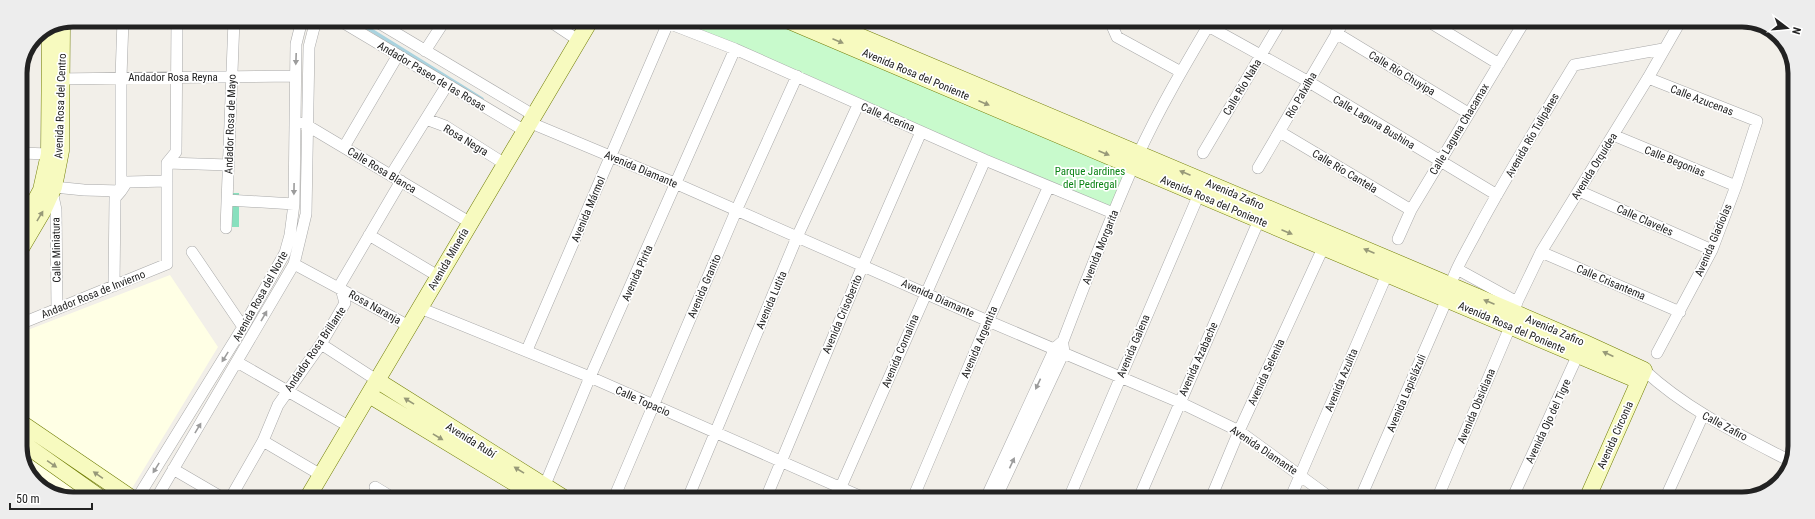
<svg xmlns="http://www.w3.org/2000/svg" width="1815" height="519" font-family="'Roboto Condensed',sans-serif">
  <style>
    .education { fill: #ffffe5 }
    .park { fill: #c8facc }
    .pitch { fill: #88e0be }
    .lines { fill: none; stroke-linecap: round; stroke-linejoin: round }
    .stream { stroke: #aad3df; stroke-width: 3.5 }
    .street-casing { stroke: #a9a9a9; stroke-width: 12 }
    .secondary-casing { stroke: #707d05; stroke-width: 17 }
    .street { stroke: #fff; stroke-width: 11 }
    .secondary { stroke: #f7fabf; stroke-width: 16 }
    .oneway { fill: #979978 }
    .oneway2 { fill: #9c9c9c }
    .labels { text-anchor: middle; stroke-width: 3.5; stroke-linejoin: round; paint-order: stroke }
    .street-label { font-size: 11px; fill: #222; stroke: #fff }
    .park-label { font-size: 11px; fill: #0c8416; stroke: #fff }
    .rim { fill: none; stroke: #222; stroke-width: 5 }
  </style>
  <rect width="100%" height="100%" fill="#f2efe9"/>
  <path class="education" d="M170,275L218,347L131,490L20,415V333Z
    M20,449L82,491L77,497H60L33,481Z"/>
  <path class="park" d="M681,21H788L1128,170L1110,209Z"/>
  <path class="pitch" d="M223,193H239V227H223Z"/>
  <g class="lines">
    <path class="stream" d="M355,20L482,99"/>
    <defs>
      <path id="street" d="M339,20L525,131
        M374,20L535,116
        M548,20L578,40
        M663,21L735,49L985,160L1113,213
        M1110,21L1117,37L1181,72
        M1199,21L1309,82L1497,195
        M1428,21L1499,64
        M1336,33L1468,113
        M425,51L445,20
        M1648,78L1757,121L1736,186L1712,250L1657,353
        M55,79L295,76
        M426,119L445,126L505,164
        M303,123L469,222
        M531,123L677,184L988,321L1179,402L1239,431L1332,499
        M1280,132L1411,210
        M1613,135L1736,186
        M344,147L398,55
        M20,153L49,154
        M1203,153L1281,21
        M167,163L229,165
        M1258,168L1344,21
        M391,175L447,85
        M54,187L84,190L121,191L127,182L167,181
        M52,191L56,210L57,309
        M1579,191L1712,250
        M227,200L294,204
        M226,228L234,20
        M369,235L438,276
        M1398,239L1411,210L1524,22
        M192,252L243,327
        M1541,252L1680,312
        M294,264L409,326
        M1457,269L1517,302
        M114,286L115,198L121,191V77L123,20
        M420,308L590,377L864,498
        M20,324L167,264V163L176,152L177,20
        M321,344L378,381
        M527,350L668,23
        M237,362L350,427
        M1644,370C1687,410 1740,435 1792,462
        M263,441L321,475
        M173,469L221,497
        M375,487L393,498
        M542,492L590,377L735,49
        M138,497L243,327L285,253L290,235L294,204L296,44L302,20
        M157,497L294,264L306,214L309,47L316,20
        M231,497L263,441L278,405L321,344L345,303L340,285L401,181
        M614,498L736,211L797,76
        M688,498L797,237L858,105
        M766,498L863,265L921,132
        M836,498L985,160
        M913,498L988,321L1048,188
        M986,498L1055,348L1063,341C1087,278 1111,216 1138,155C1159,109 1185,65 1211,21
        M996,498L1064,352L1063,345
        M1069,498L1199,194
        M1139,498L1259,220
        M1211,498L1239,431L1323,248
        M1290,499L1390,267
        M1360,499L1447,299C1452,272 1468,249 1480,225C1510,170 1542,118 1574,65L1663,49
        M1437,499L1510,327L1517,302L1541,252L1648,78L1680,22
        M1512,499L1580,350
        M1665,499L1703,415"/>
      <path id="secondary" d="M789,21L1639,381
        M824,21L1443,282L1583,342L1644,370L1587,499
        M20,229L41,190L49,154L50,30
        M20,250L43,211L54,187L61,151L62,25
        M378,381L564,498
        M369,395L539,498
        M20,422L130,497
        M20,441L99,497
        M308,497L590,21"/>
    </defs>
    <use href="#street" class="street-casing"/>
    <use href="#secondary" class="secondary-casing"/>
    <use href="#street" class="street"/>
    <use href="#secondary" class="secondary"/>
  </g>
  <defs><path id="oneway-solid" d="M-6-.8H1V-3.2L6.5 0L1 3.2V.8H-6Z"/></defs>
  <g class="oneway">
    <use href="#oneway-solid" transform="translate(838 41) rotate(23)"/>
    <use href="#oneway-solid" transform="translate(984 103) rotate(23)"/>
    <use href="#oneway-solid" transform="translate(1104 153) rotate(23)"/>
    <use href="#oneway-solid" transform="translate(1185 173) rotate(-157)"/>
    <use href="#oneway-solid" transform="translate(40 216) rotate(-59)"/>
    <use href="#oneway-solid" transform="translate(1287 232) rotate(23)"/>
    <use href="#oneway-solid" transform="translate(1369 251) rotate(-157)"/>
    <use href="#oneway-solid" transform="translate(1489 302) rotate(-157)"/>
    <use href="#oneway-solid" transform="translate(1608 354) rotate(-155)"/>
    <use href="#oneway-solid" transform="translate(409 401) rotate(-148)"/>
    <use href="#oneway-solid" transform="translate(438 437) rotate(31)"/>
    <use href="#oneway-solid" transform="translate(52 464) rotate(35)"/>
    <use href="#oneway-solid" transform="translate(519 470) rotate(-148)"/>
    <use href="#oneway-solid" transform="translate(98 475) rotate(-145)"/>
  </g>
  <g class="oneway2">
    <use href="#oneway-solid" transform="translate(296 59) rotate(92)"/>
    <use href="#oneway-solid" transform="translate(294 189) rotate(91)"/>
    <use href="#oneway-solid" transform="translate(264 316) rotate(-60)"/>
    <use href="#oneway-solid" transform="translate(225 357) rotate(122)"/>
    <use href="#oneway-solid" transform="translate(1038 384) rotate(115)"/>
    <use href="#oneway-solid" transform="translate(198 428) rotate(-59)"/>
    <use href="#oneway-solid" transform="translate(1012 463) rotate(-65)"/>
    <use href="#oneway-solid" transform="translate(156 468) rotate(122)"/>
  </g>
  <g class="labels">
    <g class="street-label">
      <text transform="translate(1402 73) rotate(31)" y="4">Calle Río Chuyipa</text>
      <text transform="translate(916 74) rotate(23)" y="4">Avenida Rosa del Poniente</text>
      <text transform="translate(432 76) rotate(31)" y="4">Andador Paseo de las Rosas</text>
      <text x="173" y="81">Andador Rosa Reyna</text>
      <text transform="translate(1242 87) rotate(-59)" y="4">Calle Río Naha</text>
      <text transform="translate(1301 95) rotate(-60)" y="4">Río Palxilha</text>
      <text transform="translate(1702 100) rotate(21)" y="4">Calle Azucenas</text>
      <text transform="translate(60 106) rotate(-88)" y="4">Avenida Rosa del Centro</text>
      <text transform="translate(888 117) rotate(23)" y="4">Calle Acerina</text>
      <text transform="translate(1374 122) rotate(31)" y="4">Calle Laguna Bushina</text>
      <text transform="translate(230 124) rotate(-88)" y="4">Andador Rosa de Mayo</text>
      <text transform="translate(1459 129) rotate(-59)" y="4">Calle Laguna Chacamax</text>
      <text transform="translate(1532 135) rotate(-60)" y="4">Avenida Río Tulipánes</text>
      <text transform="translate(466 140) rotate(31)" y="4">Rosa Negra</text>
      <text transform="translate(1675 161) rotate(22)" y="4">Calle Begonias</text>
      <text transform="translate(1594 166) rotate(-58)" y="4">Avenida Orquídea</text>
      <text transform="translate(641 169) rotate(23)" y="4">Avenida Diamante</text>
      <text transform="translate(382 170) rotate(31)" y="4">Calle Rosa Blanca</text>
      <text transform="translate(1345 171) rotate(31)" y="4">Calle Río Cantela</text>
      <text transform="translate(1235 194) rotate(23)" y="4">Avenida Zafiro</text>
      <text transform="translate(1214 201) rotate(23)" y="4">Avenida Rosa del Poniente</text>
      <text transform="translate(588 209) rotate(-67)" y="4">Avenida Mármol</text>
      <text transform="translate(1645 220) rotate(24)" y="4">Calle Claveles</text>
      <text transform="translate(1713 240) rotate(-67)" y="4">Avenida Gladiolas</text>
      <text transform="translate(1100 247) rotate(-68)" y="4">Avenida Morgarita</text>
      <text transform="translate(56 250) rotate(-91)" y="4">Calle Miniatura</text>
      <text transform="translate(448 259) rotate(-60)" y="4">Avenida Minería</text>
      <text transform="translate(637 273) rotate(-66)" y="4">Avenida Pirita</text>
      <text transform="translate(1611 282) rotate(23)" y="4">Calle Crisantema</text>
      <text transform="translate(704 286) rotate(-67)" y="4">Avenida Granito</text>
      <text transform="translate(93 294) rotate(-22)" y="4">Andador Rosa de Invierno</text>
      <text transform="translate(260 296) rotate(-61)" y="4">Avenida Rosa del Norte</text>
      <text transform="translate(938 298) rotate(24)" y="4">Avenida Diamante</text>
      <text transform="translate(771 300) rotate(-67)" y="4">Avenida Lutita</text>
      <text transform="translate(375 307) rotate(29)" y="4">Rosa Naranja</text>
      <text transform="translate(842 314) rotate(-67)" y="4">Avenida Crisoberito</text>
      <text transform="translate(1512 327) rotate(23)" y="4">Avenida Rosa del Poniente</text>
      <text transform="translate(1555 330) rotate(23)" y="4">Avenida Zafiro</text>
      <text transform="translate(979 342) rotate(-67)" y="4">Avenida Argentita</text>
      <text transform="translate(1133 346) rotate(-67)" y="4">Avenida Galena</text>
      <text transform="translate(315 349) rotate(-56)" y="4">Andador Rosa Brillante</text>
      <text transform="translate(900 351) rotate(-67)" y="4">Avenida Cornalina</text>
      <text transform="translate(1198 359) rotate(-66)" y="4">Avenida Azabache</text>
      <text transform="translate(1266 372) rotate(-65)" y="4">Avenida Selenita</text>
      <text transform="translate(1341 380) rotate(-67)" y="4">Avenida Azulita</text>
      <text transform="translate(1406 393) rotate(-67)" y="4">Avenida Lapislázuli</text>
      <text transform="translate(643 401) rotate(24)" y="4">Calle Topacio</text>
      <text transform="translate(1476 406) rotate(-67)" y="4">Avenida Obsidiana</text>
      <text transform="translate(1548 421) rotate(-65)" y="4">Avenida Ojo del Tigre</text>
      <text transform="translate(1725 426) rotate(28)" y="4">Calle Zafiro</text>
      <text transform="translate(1615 435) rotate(-66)" y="4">Avenida Circonia</text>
      <text transform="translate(471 440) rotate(32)" y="4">Avenida Rubí</text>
      <text transform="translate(1264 450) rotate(34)" y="4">Avenida Diamante</text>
    </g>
    <g class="park-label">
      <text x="1090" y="175">Parque Jardines<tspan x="1090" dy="13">del Pedregal</tspan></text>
    </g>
  </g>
  <path d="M0 0H1815V519H0ZM73 27H1742A46 46 0 0 1 1788 73V446A46 46 0 0 1 1742 492H73A46 46 0 0 1 27 446V73A46 46 0 0 1 73 27Z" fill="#ededed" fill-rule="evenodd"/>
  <path class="rim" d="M73 27H1742A46 46 0 0 1 1788 73V446A46 46 0 0 1 1742 492H73A46 46 0 0 1 27 446V73A46 46 0 0 1 73 27Z"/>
  <g transform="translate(1787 28) rotate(106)" stroke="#ffffff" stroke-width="3" paint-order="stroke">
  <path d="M0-3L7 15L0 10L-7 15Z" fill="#222222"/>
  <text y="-6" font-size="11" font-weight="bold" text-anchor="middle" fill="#222222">N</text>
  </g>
  <path d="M10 503v6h82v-6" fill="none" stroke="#222222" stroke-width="2"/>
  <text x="16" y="503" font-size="12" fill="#222222" stroke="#ffffff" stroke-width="3" paint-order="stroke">50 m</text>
</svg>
